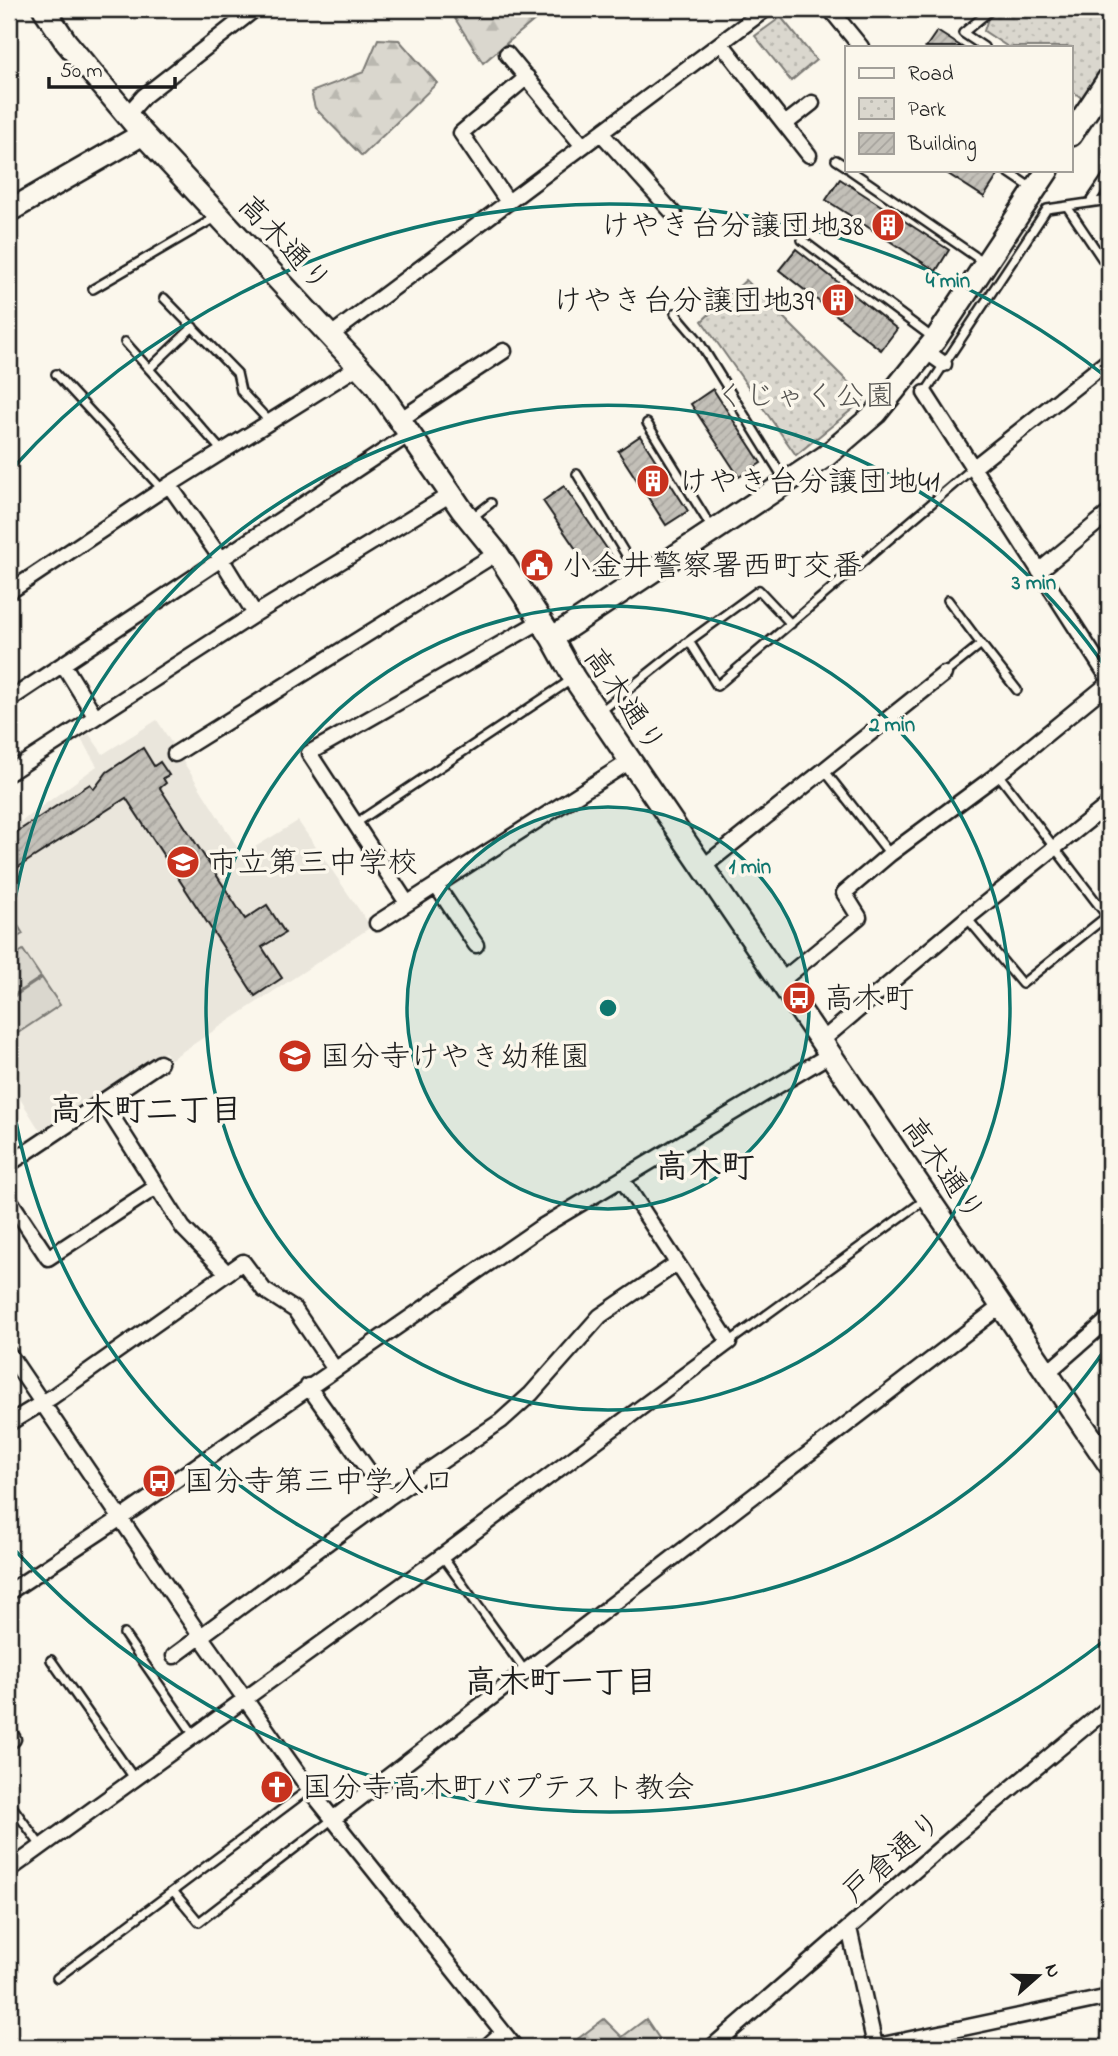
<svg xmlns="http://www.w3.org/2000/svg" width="1118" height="2056" font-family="'Indie Flower','Klee One',sans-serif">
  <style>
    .built { fill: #eae6dc }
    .forest { fill: url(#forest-firs); stroke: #7b7a75; stroke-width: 2 }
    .park { fill: url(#park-dots); stroke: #7b7a75; stroke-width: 2 }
    .pitch { fill: #dad7ce; stroke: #7b7a75; stroke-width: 2 }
    .building { fill: url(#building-hatch); stroke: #1c1c1c; stroke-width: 2 }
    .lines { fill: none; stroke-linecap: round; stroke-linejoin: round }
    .lane-casing { stroke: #1c1c1c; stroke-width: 12 }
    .street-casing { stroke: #1c1c1c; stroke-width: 19 }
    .secondary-casing { stroke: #1c1c1c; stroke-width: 26 }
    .lane { stroke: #fbf7ec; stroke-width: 7 }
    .street { stroke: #fbf7ec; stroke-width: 14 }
    .secondary { stroke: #fbf7ec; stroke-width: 21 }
    .ring { fill: none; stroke: #0f766e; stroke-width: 3.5 }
    .labels { text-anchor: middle; stroke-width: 7; stroke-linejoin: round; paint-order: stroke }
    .poi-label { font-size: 30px; fill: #1c1c1c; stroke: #fbf7ec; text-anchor: start }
    .street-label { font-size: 30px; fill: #1c1c1c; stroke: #fbf7ec }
    .park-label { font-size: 30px; fill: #555451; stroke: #fbf7ec }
    .neighbourhood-label { font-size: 32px; font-weight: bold; fill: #1c1c1c; stroke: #fbf7ec }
    .quarter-label { font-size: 33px; font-weight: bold; fill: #1c1c1c; stroke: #fbf7ec }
    .centre { fill: #0f766e; stroke: #fbf7ec; stroke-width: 3.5 }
    .ring-label { font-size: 21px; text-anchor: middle; font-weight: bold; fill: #0f766e; stroke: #fbf7ec; stroke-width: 7; stroke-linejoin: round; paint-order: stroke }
  </style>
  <defs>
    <pattern id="forest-firs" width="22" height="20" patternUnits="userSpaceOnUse" patternTransform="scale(1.75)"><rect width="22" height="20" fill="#dad7ce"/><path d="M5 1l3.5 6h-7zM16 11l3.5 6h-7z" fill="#bab8b0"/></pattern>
    <pattern id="park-dots" width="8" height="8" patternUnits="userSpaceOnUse" patternTransform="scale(1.75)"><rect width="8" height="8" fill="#dad7ce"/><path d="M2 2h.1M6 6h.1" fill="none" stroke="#bab8b0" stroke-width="1.8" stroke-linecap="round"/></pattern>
    <pattern id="building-hatch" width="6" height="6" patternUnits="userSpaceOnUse" patternTransform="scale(1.75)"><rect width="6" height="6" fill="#c3c0b8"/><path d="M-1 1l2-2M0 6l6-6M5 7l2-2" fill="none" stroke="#a7a49e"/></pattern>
  </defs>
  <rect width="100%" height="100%" fill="#fbf7ec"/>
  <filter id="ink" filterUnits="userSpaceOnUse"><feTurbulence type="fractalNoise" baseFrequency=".0143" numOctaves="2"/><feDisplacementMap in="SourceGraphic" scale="14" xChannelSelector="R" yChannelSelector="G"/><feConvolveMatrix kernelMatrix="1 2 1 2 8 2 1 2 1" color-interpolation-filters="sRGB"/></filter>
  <g filter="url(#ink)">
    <path class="built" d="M157,720L242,855L298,821L371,927L171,1059L165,1052L42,1134L9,1081V820L15,826L97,766L81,739L89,734L103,754Z"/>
    <path class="forest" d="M449,9H548L483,63Z
      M378,39L399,40L437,83L362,156L315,108L311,92L364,72Z
      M604,2019L622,2037L646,2019L665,2047H567Z"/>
    <path class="park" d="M997,9H1109V61L1083,99L1071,90V47H1008L984,31L989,15Z
      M781,17L816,60L791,81L755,36Z
      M746,280L865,399L796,455L702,321Z"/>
    <path class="pitch" d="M9,911L23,934L14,939L9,949Z
      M23,950L41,977L9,998V959Z
      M42,978L60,1005L9,1039V1000Z"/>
    <path class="building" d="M937,31L962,47H926Z
      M942,170H990L998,175L984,197Z
      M840,179L949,250L936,271L826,200Z
      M796,249L897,329L881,350L779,270Z
      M713,389L761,463L739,477L691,404Z
      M640,436L688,511L666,525L618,451Z
      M564,486L614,559L593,574L543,501Z
      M143,748L154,766L160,762L169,775L163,778L166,783L160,788L245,919L267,905L285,933L262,947L282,978L255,996L126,798L9,873V837L90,784L94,789L107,772Z"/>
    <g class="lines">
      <defs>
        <path id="lane" d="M984,47L963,33L992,9
          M836,160L847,167
          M850,170L985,263
          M1005,170L1033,189
          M1090,202L1109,174
          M1068,208L1109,269
          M802,240L933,338
          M93,289L218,216
          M164,298L237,373L241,391L269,421
          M675,313L698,340L784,479
          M125,342L222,451
          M149,369L193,327
          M56,374L162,489
          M925,393L1047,209L1109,200
          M647,423L713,530
          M577,474L640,578
          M473,517L491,503
          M948,600L981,644
          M689,641L717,686L973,468
          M944,674L981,644L1017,690
          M601,711L689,641L759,590L791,624
          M824,770L890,854
          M356,823L571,680
          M967,918L1022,984L1107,916L998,774
          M729,1342L926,1199
          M442,1556L525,1671
          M124,1634L194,1735
          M51,1660L134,1778
          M9,1802L41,1846
          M174,1892L199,1922L333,1819
          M57,1978L309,1789"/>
        <path id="street" d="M830,9L861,47
          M721,43L809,155
          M507,54L583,146
          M127,115L144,96L255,9
          M785,124L812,103
          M601,133L674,214
          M508,202L461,133L527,77
          M331,335L766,9
          M927,352L944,364
          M925,393L1109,679
          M401,419L504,351
          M973,468L1109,360
          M169,485L220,557L255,614
          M1039,571L1109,513
          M9,592L169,485L359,366
          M63,664L95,716
          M9,700L411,433
          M175,754L497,553
          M9,773L255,614L451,494
          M703,867L944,674
          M436,885L476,945
          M407,903L309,753L541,621
          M377,923L630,761
          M781,981L859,917L844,893L890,854L998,774L1109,683
          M820,1042L967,918L1109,804
          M103,1102L183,1228L226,1272
          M9,1164L160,1063
          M9,1199L48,1258L156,1187
          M9,1354L201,1637L309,1789L515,2047
          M1047,1373L1109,1319
          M308,1386L388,1498
          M9,1423L52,1397L243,1262L264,1290L295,1310L334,1368
          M9,1592L121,1518L538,1229L829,1055
          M174,1656L388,1498L501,1421L531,1394L600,1316L676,1264
          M9,1733L13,1739
          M333,1819L1001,1306
          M9,1870L442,1556L729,1342L622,1179
          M849,1928L874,2041L878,2046L1109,1997
          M9,2044L11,2047
          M486,2047L503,2032
          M712,2047L966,1826L1109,1707"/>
        <path id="secondary" d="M44,9L66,42L143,134L375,384L462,510L497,553L552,638L574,678L1109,1464
          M1071,135L1109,78
          M9,211L143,134
          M552,638L826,456L876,413L935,340L1048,170"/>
      </defs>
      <use href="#lane" class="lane-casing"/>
      <use href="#street" class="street-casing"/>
      <use href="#secondary" class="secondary-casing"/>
      <use href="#lane" class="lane"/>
      <use href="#street" class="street"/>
      <use href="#secondary" class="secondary"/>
    </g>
  </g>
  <circle cx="608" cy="1008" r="201" fill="#0f766e" fill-opacity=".12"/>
  <g class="ring">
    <circle cx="608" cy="1008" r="201"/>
    <circle cx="608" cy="1008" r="402"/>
    <path d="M1108 1345A603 603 0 0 1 9 1076M9 940A603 603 0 0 1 1108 671"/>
    <path d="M1109 1637A804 804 0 0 1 11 1546M11 470A804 804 0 0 1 1109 379"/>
  </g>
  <defs>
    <symbol id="building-disc" viewBox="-11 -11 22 22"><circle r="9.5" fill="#c8321e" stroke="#fbf7ec"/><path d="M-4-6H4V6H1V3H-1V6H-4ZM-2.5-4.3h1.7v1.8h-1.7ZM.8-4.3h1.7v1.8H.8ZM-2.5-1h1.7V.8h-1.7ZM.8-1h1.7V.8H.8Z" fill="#fff"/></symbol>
    <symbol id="civic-disc" viewBox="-11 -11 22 22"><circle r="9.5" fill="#c8321e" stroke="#fbf7ec"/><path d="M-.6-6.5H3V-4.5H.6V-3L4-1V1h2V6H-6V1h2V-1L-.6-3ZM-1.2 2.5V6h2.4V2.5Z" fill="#fff"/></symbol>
    <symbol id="school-disc" viewBox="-11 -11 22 22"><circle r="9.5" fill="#c8321e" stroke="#fbf7ec"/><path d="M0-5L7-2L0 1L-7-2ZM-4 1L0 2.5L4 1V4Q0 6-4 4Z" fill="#fff"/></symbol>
    <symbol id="bus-disc" viewBox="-11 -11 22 22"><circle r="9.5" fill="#c8321e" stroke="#fbf7ec"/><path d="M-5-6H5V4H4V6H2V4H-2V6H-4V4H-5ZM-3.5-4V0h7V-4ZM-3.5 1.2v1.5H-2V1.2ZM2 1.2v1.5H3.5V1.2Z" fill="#fff"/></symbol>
    <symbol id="church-disc" viewBox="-11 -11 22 22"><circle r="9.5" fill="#c8321e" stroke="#fbf7ec"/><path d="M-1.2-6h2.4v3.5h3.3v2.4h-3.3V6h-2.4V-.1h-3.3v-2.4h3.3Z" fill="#fff"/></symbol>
  </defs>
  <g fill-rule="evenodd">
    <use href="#building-disc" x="869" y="206" width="38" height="38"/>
    <use href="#building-disc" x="819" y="281" width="38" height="38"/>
    <use href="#building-disc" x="634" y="462" width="38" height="38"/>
    <use href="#civic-disc" x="518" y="546" width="38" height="38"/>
    <use href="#school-disc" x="164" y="843" width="38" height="38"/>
    <use href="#bus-disc" x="780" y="979" width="38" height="38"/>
    <use href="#school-disc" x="276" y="1037" width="38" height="38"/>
    <use href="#bus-disc" x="140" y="1462" width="38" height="38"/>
    <use href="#church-disc" x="258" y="1768" width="38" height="38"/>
  </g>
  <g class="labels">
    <g class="poi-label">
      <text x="864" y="235" text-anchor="end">けやき台分譲団地38</text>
      <text x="814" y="310" text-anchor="end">けやき台分譲団地39</text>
      <text x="678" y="491">けやき台分譲団地41</text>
      <text x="562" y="575">小金井警察署西町交番</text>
      <text x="208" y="872">市立第三中学校</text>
      <text x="824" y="1008">高木町</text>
      <text x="320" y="1066">国分寺けやき幼稚園</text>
      <text x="184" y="1491">国分寺第三中学入口</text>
      <text x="302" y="1797">国分寺高木町バプテスト教会</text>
    </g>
    <g class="street-label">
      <text transform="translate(285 243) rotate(47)" y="10">高木通り</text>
      <text transform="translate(625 700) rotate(56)" y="10">高木通り</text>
      <text transform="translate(944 1169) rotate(55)" y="10">高木通り</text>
      <text transform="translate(892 1856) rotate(-41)" y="10">戸倉通り</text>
    </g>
    <g class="park-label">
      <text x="805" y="405">くじゃく公園</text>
    </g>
    <g class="neighbourhood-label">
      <text x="146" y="1120">高木町二丁目</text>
      <text x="561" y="1692">高木町一丁目</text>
    </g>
    <g class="quarter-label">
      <text x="705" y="1177">高木町</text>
    </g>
  </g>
  <circle cx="608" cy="1008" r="10" class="centre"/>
  <g class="ring-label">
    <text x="948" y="287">4 min</text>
    <text x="1034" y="589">3 min</text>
    <text x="892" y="731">2 min</text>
    <text x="750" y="873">1 min</text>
  </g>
  <rect width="1118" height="2056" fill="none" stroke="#fbf7ec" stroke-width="35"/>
  <rect x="18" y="18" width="1083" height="2021" fill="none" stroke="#1c1c1c" stroke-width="2.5" filter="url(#ink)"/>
  <rect x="845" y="46" width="228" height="126" fill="#fbf7ec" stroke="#a29f99" stroke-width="2"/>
  <rect x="859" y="68" width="35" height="10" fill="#fbf7ec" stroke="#a29f99" stroke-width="2"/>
  <text x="908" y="80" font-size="21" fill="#1c1c1c">Road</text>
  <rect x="859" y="98" width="35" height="21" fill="url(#park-dots)" stroke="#a29f99" stroke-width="2"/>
  <text x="908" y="116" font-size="21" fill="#1c1c1c">Park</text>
  <rect x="859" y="133" width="35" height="21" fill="url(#building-hatch)" stroke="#a29f99" stroke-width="2"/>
  <text x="908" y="150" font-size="21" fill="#1c1c1c">Building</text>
  <g transform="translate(1038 1976) rotate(70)" stroke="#fbf7ec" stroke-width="5" paint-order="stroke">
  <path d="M0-5L12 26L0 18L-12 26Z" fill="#1c1c1c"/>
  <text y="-10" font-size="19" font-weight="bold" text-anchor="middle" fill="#1c1c1c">N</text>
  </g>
  <path d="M49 77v10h126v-10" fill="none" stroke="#1c1c1c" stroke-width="3.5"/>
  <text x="60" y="77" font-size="21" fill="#1c1c1c" stroke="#fbf7ec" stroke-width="5" paint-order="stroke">50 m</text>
</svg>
